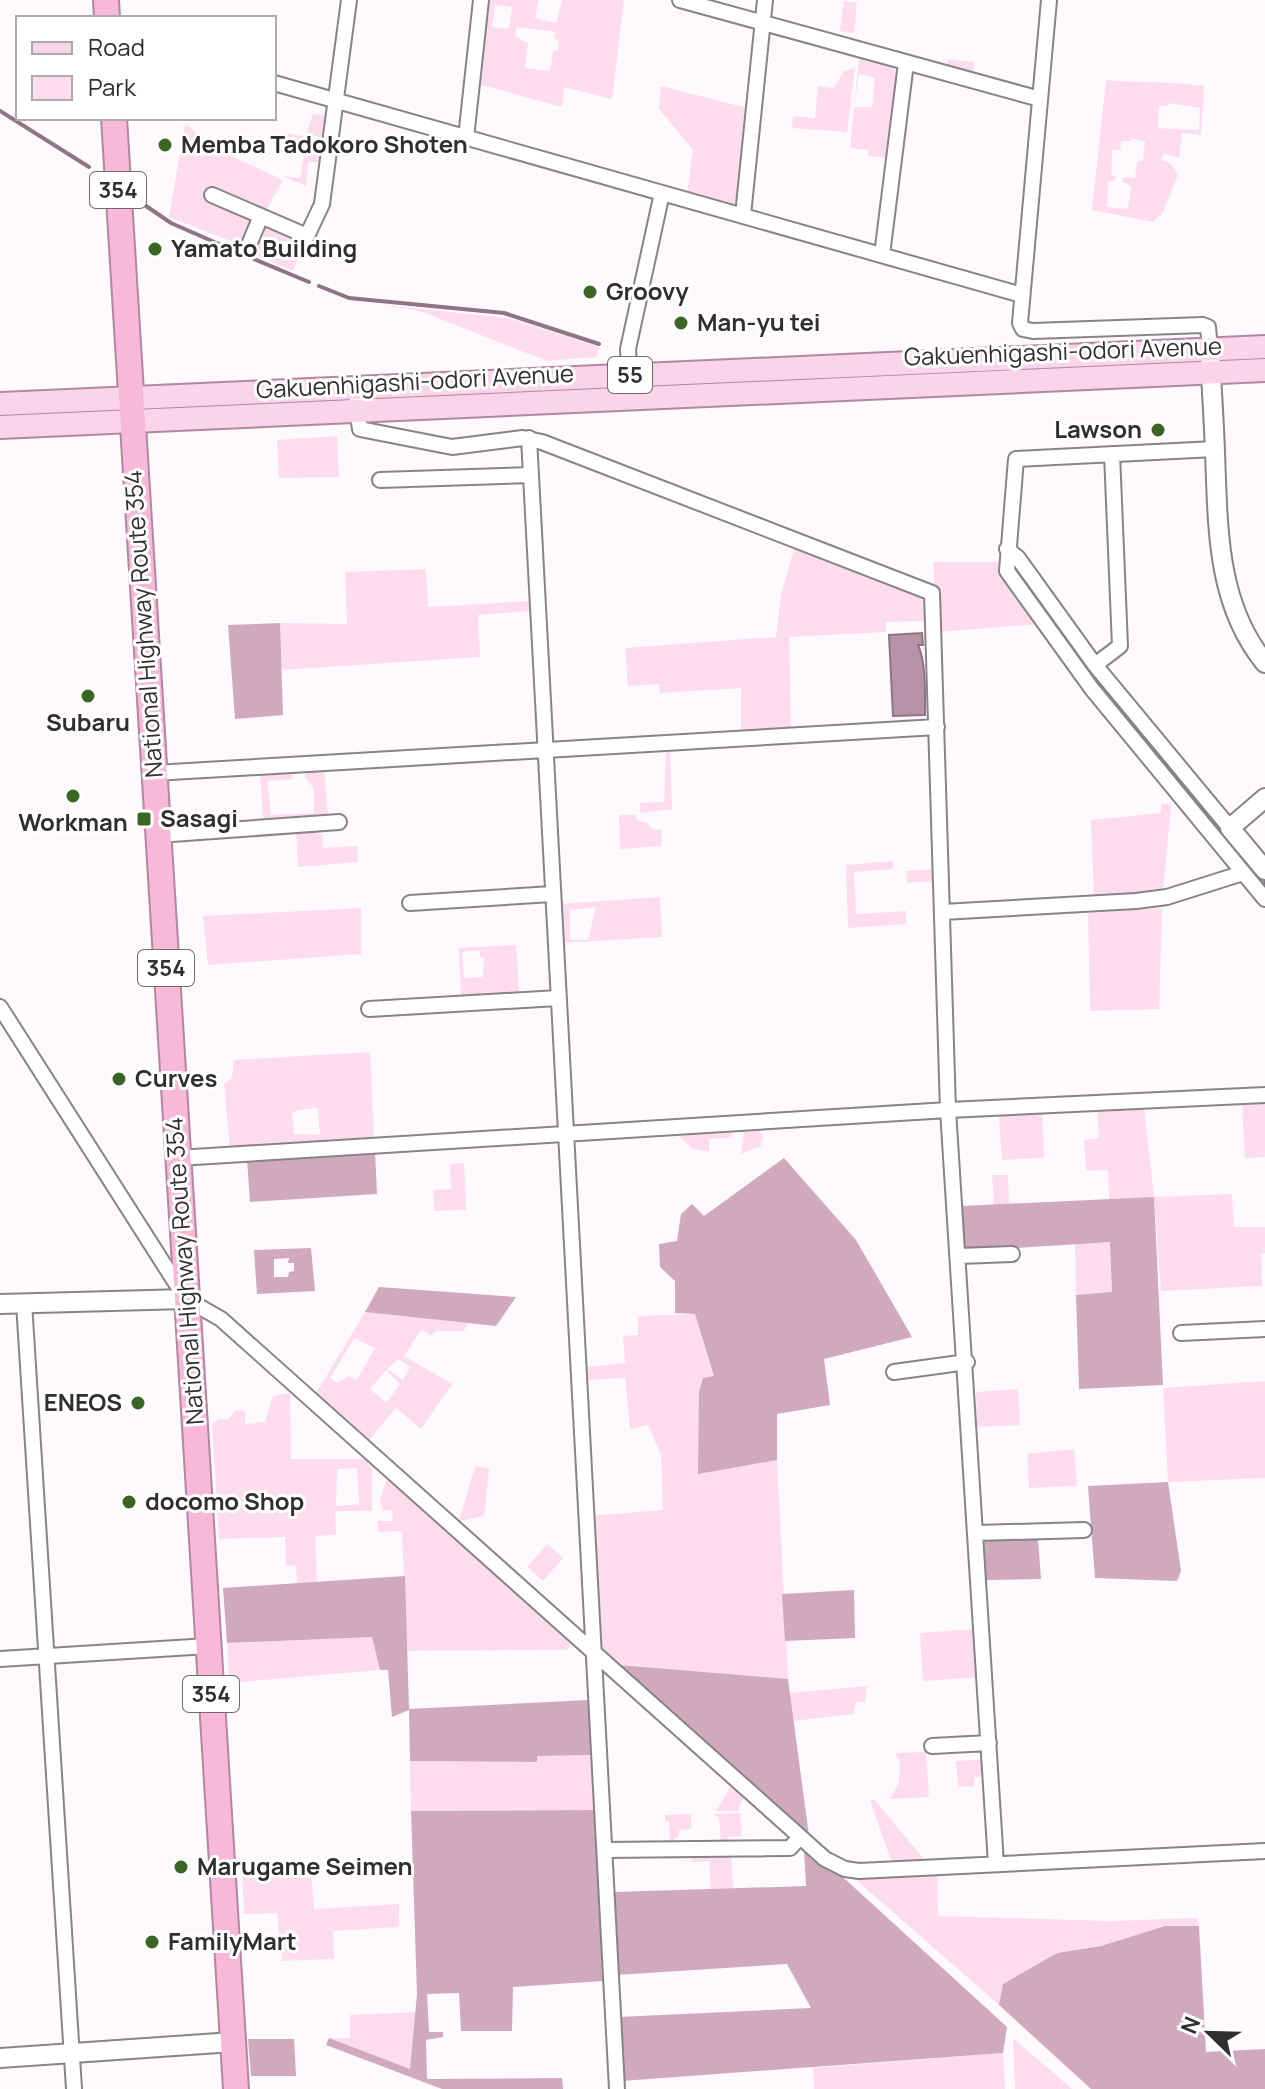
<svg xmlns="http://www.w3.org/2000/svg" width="1265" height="2089" font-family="Manrope,sans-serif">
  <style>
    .green { fill: #fddded; fill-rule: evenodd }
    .forest { fill: #d0a9bd; fill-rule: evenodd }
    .water { fill: #b892a6; stroke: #8f7482; stroke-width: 2 }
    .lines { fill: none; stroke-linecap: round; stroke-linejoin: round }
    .stream { stroke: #8f7482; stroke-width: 4 }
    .street-casing { stroke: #888386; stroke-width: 18 }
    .secondary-casing { stroke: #888386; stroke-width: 22 }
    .primary-casing { stroke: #b1889e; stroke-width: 26 }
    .highway-casing { stroke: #b1889e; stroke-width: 28 }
    .street { stroke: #fff; stroke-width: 14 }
    .secondary { stroke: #fff; stroke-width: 18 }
    .primary { stroke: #fad4e8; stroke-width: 22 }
    .highway { stroke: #f7b8d9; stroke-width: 24 }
    .poi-dot { fill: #3b6522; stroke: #fff; stroke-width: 3 }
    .labels { text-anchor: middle; stroke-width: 6; stroke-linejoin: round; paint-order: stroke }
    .shield { fill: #fff; stroke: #6e6d6d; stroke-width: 2 }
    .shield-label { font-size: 22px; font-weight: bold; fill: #302e2f }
    .poi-label { font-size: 24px; font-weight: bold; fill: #302e2f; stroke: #fff; text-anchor: start }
    .street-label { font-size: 24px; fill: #302e2f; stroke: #fff }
  </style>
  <rect width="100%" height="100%" fill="#fef9fc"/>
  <path class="green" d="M485,0H539L535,18L556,23L562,0H624L612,99L564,87L562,107L478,84ZM495,5L512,7L509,29L492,27ZM517,27L555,32L554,39L559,40L558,51H553L550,71L525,68L528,43L515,37Z
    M844,1L857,3L854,33L840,31Z
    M859,58L884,61L897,73L888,158L868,156V150L850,148ZM859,74L875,78L872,107H854Z
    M948,59L974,62L973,76L947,69Z
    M855,68L847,132L792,128L793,116L815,118L818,86L834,88L844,71Z
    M1106,80C1140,83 1171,81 1204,86L1201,135L1182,133L1179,158L1164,154L1161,159L1171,164L1178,175L1162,214L1153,222L1092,210ZM1168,103L1200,108L1199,130L1158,128L1159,106H1167ZM1132,138L1145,142L1143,160L1137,161L1135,178L1123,177L1122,182L1131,186L1128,209L1107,207L1108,181H1115L1116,176L1111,175L1112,150H1120L1121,141H1131Z
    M661,86L747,108L739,204L734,207L687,194L693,150L659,109Z
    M313,114L325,116L324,137L306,135Z
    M185,124L218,150L283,180L246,247L169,217Z
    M286,133L322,140L320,162H308L306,186L282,176L300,178L306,144L285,141Z
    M263,221L306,240L293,271L249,252Z
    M374,304L508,318L599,347L597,357L547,361L420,311Z
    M337,436L339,477L279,478L277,440Z
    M795,546L921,595L928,621L886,622V632L789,637L791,730L741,733V688L660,693L659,684L628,686L625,648L776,637L781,594Z
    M933,562H997L1039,624L938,632Z
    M426,569L428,607L530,601L531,611L478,615L480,657L280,670V623L347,624L345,572Z
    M666,749H670L672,809L640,813V803L664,802Z
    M306,770H324L328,815L263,818L260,774L291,772L293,779L267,781L271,815L314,813V789L305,777Z
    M1161,803L1171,805L1163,891L1094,898L1091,820L1161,813Z
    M619,815H635L637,820L647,823L652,829L662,830L661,846L620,849Z
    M314,830L322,835L323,848L357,846L358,862L298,867L296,831Z
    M893,861V869L854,872L856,914L906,911V924L848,928L846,865Z
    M933,869L934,881L907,883L906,871Z
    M660,897L662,937L561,943L559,904ZM596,907L588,940H570V910Z
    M361,908V954L208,965L203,916Z
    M1162,908L1159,1009L1090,1011L1088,913Z
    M516,945L519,992L461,996L459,948ZM479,950L480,957L484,958L483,977L464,978L462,952Z
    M370,1052L374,1140L230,1149L224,1084L232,1078L234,1060ZM318,1108L320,1135L294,1134L292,1114L297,1110Z
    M1265,1102V1157L1245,1158L1242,1103Z
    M1144,1108L1154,1197L1232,1194L1234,1227H1265V1253L1261,1254L1262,1286L1161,1291L1154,1198L1109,1199L1108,1170L1086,1171L1084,1140L1099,1138L1097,1112Z
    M1042,1114L1044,1158L1002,1160L999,1116Z
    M732,1129L731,1138L709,1139V1152L692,1148L680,1137V1133Z
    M758,1129L763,1136L761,1146L741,1154L744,1130Z
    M464,1163L466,1210L434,1211L433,1190L451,1189L450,1164Z
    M992,1175H1008L1009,1204L994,1205Z
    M1110,1242L1112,1293L1076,1295L1075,1244Z
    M365,1312L468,1323L464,1331H437L431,1335L421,1330L404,1356L452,1384L421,1429L396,1408L368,1441L315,1395ZM354,1338L375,1348L357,1380L349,1376L337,1383L330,1378ZM398,1359L410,1367L403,1380L387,1369ZM386,1370L400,1384L386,1403L370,1389Z
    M695,1314L714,1376L698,1473L777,1460L788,1679L619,1665L598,1648L589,1516L663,1510L661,1455L648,1425L630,1429L625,1378L586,1380L585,1367L625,1363L623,1336L638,1335V1316Z
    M1265,1381V1478L1168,1482L1163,1388Z
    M1018,1389L1020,1425L977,1427L976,1392Z
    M290,1393L291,1459H366L372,1471V1511H335L336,1535L315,1536L317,1582L297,1584L296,1566L286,1565L285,1537L219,1539L212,1424L219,1419L228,1420L235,1410L245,1411V1424L265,1422L273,1396ZM357,1468L359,1504L336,1506L337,1469Z
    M1074,1449L1077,1486L1029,1488L1027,1454Z
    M475,1466L489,1468L484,1516L459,1521Z
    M387,1479L573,1640L567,1650L407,1651L402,1531L378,1532V1521H393L392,1510L383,1511L380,1500Z
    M547,1544L563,1558L543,1581L527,1567Z
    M978,1629L981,1677L923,1681L920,1633Z
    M372,1637L380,1670L229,1683L227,1643Z
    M867,1686L865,1702H856L854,1714L793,1721L789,1693Z
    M926,1752L929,1797L890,1799L899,1782L900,1763L895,1753Z
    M591,1755L596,1810L411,1811L410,1761L536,1762L537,1756Z
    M984,1759L985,1777H974V1786L958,1787L956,1761Z
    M731,1785L744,1795L738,1811H716Z
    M870,1800H875L926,1862L892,1863Z
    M740,1813L742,1836L728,1837L727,1842L721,1841L719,1818L714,1814Z
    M691,1814V1829L679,1830L678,1837L670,1842L669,1822L665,1821V1815Z
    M731,1854L733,1888L711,1889L709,1861L692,1862L691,1856Z
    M310,1865L314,1909L399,1904V1927L333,1931L334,1959L282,1961L277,1913L244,1914L242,1869Z
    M937,1875L938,1916L1111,1921L1197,1918L1199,1926H1165L1104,1945L1057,1953L1003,1984L999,2005L855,1879Z
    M416,2012L410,2069L329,2038H350V2015Z
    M1013,2038L1072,2089H1015Z
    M1003,2053L1005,2089H814L813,2068Z"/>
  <path class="forest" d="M280,623L283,715L235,719L228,625Z
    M375,1150L377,1194L250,1202L247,1159Z
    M784,1158L856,1240L912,1337L824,1359L830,1405L777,1414V1460L698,1474L699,1392L703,1378L714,1376L695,1314L675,1313V1281L660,1267L659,1244L677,1241L681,1214L692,1204L704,1216Z
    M1154,1197L1163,1385L1079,1389L1076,1295L1112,1292L1110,1242L971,1251L965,1248L961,1206Z
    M311,1248L315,1291L257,1294L254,1250ZM289,1258L288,1263H294V1271L289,1272L288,1277H274V1259Z
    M379,1287L516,1297L496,1326L365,1312Z
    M1168,1482L1181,1571L1177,1581L1095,1578L1088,1486Z
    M984,1539H1038L1041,1579L986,1580Z
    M405,1576L409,1709L589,1700L591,1755L537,1756V1762L410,1761L409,1710L392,1717L388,1670H380L372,1637L227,1643L223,1588Z
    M854,1590L855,1638L785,1641L782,1594Z
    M619,1665L788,1679L809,1836Z
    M596,1810L603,1981L513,1987L512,2031H461L459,1993L427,1994L429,2032H443V2037L426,2040L427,2079L562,2078L563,2089H442L326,2045L329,2038L410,2069L417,1994L411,1811Z
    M804,1849L846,1880L1007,2027L1003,2053L622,2081L618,2017L811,2008L787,1964L616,1975L614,1892L806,1886Z
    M1165,1926H1199L1206,2052L1265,2049V2089H1091L999,2005L1003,1984L1057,1953L1101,1946Z
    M248,2039H294L296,2076H251Z"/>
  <path class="water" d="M1020,570L1166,762L1265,880V891L1106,699L1016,574Z
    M922,633L923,645H918C926,662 925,691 925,715L893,716L889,635Z"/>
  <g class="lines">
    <path class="stream" d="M0,111L89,167
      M146,206L171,223L237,252
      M254,259L309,282
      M319,286L349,298L504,313L599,344"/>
    <defs>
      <path id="street" d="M680,0L1040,99
        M1049,0L1020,323L1023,329L1033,331L1203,325L1208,327L1210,349
        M274,83L1022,295
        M466,138L481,0
        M212,195L307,236L322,204L349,0
        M743,215L765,0
        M248,247L261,216
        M882,255L906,63
        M630,381L628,349L662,193
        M356,403L360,429L452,447L523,438L542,442L932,593L948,1110L996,1864
        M529,438L617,2089
        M1215,449L1016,459L1007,571L1092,689L1265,899
        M380,480L530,475
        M1007,549L1018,558L1095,665L1230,828
        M1095,665L1120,646L1112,454
        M154,773L937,727
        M158,835L339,822
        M410,903L552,894
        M943,912L1136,901L1167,897L1243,873
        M0,1007L186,1299L221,1319L825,1859L845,1869L859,1871L1265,1851
        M369,1009L558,998
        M178,1158L948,1110L1265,1095
        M959,1256L1012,1254
        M24,1303L74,2089
        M1181,1333L1265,1329
        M894,1372L967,1362
        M977,1533L1084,1530
        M0,1659L208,1646
        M932,1746L989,1743
        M607,1850L790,1848L800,1837"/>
      <path id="secondary" d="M1210,349C1211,384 1214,418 1215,453C1218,526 1216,603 1265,663
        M1265,798L1230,828L1265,870
        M0,1304L186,1299
        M0,2058L233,2042"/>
      <path id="primary" d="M0,404L1265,347
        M0,427L1265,370"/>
      <path id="highway" d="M106,0L107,18
        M114,118L236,2089"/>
    </defs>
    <use href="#street" class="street-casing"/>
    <use href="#secondary" class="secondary-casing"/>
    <use href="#primary" class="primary-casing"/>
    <use href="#highway" class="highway-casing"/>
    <use href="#street" class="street"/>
    <use href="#secondary" class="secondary"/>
    <use href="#primary" class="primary"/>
    <use href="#highway" class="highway"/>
  </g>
  <g class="poi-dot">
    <circle cx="165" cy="145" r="8"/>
    <circle cx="155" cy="249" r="8"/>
    <circle cx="590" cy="292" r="8"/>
    <circle cx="681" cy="323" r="8"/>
    <circle cx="1158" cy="430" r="8"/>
    <circle cx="88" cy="696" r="8"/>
    <circle cx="73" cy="796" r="8"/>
    <rect x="136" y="811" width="16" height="16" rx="4"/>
    <circle cx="119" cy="1079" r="8"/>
    <circle cx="138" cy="1403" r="8"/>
    <circle cx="129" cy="1502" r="8"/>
    <circle cx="181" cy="1867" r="8"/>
    <circle cx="152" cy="1942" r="8"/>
  </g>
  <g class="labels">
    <g class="shield">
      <rect x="90" y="172" width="56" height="36" rx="6"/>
      <rect x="608" y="357" width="44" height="36" rx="6"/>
      <rect x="138" y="950" width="56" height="36" rx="6"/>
      <rect x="183" y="1676" width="56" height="36" rx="6"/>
    </g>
    <g class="shield-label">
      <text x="118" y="198">354</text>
      <text x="630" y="383">55</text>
      <text x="166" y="976">354</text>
      <text x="211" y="1702">354</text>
    </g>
    <g class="poi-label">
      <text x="181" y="153">Memba Tadokoro Shoten</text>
      <text x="171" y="257">Yamato Building</text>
      <text x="606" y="300">Groovy</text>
      <text x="697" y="331">Man-yu tei</text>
      <text x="1142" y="438" text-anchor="end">Lawson</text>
      <text x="88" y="731" text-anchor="middle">Subaru</text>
      <text x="160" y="827">Sasagi</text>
      <text x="73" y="831" text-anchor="middle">Workman</text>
      <text x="135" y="1087">Curves</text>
      <text x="122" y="1411" text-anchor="end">ENEOS</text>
      <text x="145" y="1510">docomo Shop</text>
      <text x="197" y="1875">Marugame Seimen</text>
      <text x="168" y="1950">FamilyMart</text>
    </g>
    <g class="street-label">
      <text transform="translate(1063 352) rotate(-2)" y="8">Gakuenhigashi-odori Avenue</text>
      <text transform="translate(415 382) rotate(-3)" y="8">Gakuenhigashi-odori Avenue</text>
      <text transform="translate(144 624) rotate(-94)" y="8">National Highway Route 354</text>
      <text transform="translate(185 1271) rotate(-94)" y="8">National Highway Route 354</text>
    </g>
  </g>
  <rect x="16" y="16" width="260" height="104" fill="#ffffff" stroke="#acabac" stroke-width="2"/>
  <rect x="32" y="42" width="40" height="12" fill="#fad4e8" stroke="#acabac" stroke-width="2"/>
  <text x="88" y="56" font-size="24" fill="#302e2f">Road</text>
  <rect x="32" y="76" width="40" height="24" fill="#fddded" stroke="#acabac" stroke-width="2"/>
  <text x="88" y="96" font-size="24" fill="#302e2f">Park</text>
  <g transform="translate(1209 2033) rotate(293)" stroke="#ffffff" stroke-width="6" paint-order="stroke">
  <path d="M0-6L14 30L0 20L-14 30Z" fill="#302e2f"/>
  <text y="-12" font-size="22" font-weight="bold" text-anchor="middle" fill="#302e2f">N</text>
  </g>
</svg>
